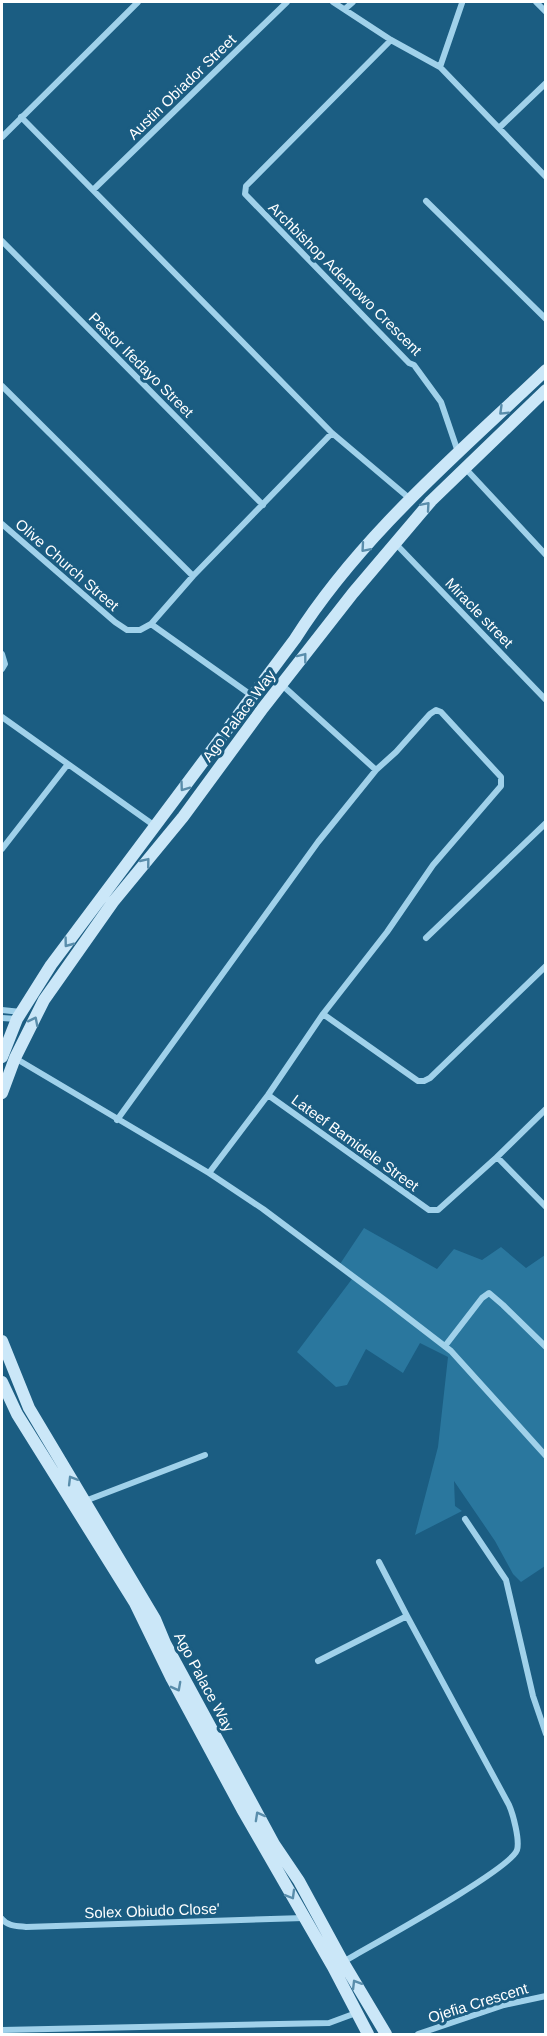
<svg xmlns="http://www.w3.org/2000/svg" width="547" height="2036" font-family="Helvetica,sans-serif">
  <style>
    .green { fill: #2a779e }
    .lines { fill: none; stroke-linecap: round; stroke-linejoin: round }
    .street { stroke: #a0d1ea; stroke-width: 6 }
    .secondary { stroke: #cbe7f8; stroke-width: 12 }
    .oneway { stroke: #598dab }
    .labels { text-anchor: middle; stroke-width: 6; stroke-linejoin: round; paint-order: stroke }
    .street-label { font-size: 15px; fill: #fff; stroke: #1b5d82 }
  </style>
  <rect width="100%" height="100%" fill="#1b5d82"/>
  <path class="green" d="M364,1228L437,1269L454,1249L482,1260L501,1247L526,1268L545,1255V1566L521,1582L513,1574L495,1541L454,1481L455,1506L462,1511L415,1535L438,1447L448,1357L420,1343L403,1373L366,1349L347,1385L336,1387L297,1352L352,1279L340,1264Z"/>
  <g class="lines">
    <path class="street" d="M333,2L391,40L440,67L546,177
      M536,2L546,12
      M345,9L353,2
      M391,40L246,186L245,194L409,363L414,365L441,402L458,452
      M440,67L462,3
      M21,117L332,433L409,498
      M499,128L546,83
      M2,137L138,2
      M93,190L287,2
      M426,201L546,319
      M2,241L263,505
      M2,386L193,576
      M465,468L546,555
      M2,524L115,622L127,630H140L151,624L193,576L332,433
      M395,543L546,700
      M151,624L251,695
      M2,654L5,664L2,669
      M282,685L376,770
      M2,717L155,826
      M2,849L68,764
      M426,938L546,823
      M2,1010L21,1012
      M323,1014L418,1081H424L430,1078L546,966
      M2,1018L17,1019
      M15,1058L209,1173L263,1209L386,1301L451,1351L546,1456
      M268,1095L429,1210H438L497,1157L546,1109
      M117,1120L318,842L376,770L396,752L430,714L436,710L441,712L501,777V786L433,865L387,932L323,1014L268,1095L209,1173
      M497,1157L546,1207
      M445,1346L482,1298L489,1293L503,1305L546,1347
      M85,1501L205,1455
      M465,1519L506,1580L533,1696L546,1734
      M318,1661L407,1616L379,1562
      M2,1919C7,1926 18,1926 26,1927L304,1918
      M343,1962C370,1946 510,1870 517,1850C520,1840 513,1814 509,1805L407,1616
      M2,2030L329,2023L356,2013
      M418,2034L504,2005L546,1996"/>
    <path class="secondary" d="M2,1057L17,1019L51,965L295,639C361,535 457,455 546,370
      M2,1093L15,1058L44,1000L113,902L183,817L263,708L353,593L431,501L546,390
      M2,1341L29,1408L155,1619L165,1643L274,1844L299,1881L343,1962L386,2034
      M2,1382L17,1414L135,1603L172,1679L242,1809L333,1967L368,2034"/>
  </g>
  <defs><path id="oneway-chevron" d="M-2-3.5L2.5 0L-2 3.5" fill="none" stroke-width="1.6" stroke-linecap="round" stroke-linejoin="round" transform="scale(1.5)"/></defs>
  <g class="oneway">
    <use href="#oneway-chevron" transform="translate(503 411) rotate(136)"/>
    <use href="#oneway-chevron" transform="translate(426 506) rotate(-49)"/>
    <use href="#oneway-chevron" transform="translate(365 548) rotate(131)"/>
    <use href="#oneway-chevron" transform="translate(303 657) rotate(-52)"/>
    <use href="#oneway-chevron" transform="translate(184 787) rotate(126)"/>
    <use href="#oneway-chevron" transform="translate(146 862) rotate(-51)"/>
    <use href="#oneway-chevron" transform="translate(68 943) rotate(127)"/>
    <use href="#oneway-chevron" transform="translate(34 1021) rotate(-63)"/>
    <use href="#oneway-chevron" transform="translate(72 1480) rotate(-121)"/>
    <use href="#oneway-chevron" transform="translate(177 1687) rotate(62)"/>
    <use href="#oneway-chevron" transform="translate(259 1816) rotate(-119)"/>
    <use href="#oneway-chevron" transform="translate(291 1895) rotate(60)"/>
    <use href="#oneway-chevron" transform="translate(356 1984) rotate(-121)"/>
  </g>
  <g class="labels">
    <g class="street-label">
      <text transform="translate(182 87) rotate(-44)" y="5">Austin Obiador Street</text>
      <text transform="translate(345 279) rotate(45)" y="5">Archbishop Ademowo Crescent</text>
      <text transform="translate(141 365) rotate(45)" y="5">Pastor Ifedayo Street</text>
      <text transform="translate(67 565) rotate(41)" y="5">Olive Church Street</text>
      <text transform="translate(479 613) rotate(46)" y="5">Miracle street</text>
      <text transform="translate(239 716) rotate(-53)" y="5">Ago Palace Way</text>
      <text transform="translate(355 1143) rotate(36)" y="5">Lateef Bamidele Street</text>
      <text transform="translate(204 1682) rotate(62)" y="5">Ago Palace Way</text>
      <text transform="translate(152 1911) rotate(-2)" y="5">Solex Obiudo Close'</text>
      <text transform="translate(478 2003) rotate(-17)" y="5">Ojefia Crescent</text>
    </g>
  </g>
  <rect width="547" height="2036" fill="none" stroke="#ffffff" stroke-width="6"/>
</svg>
